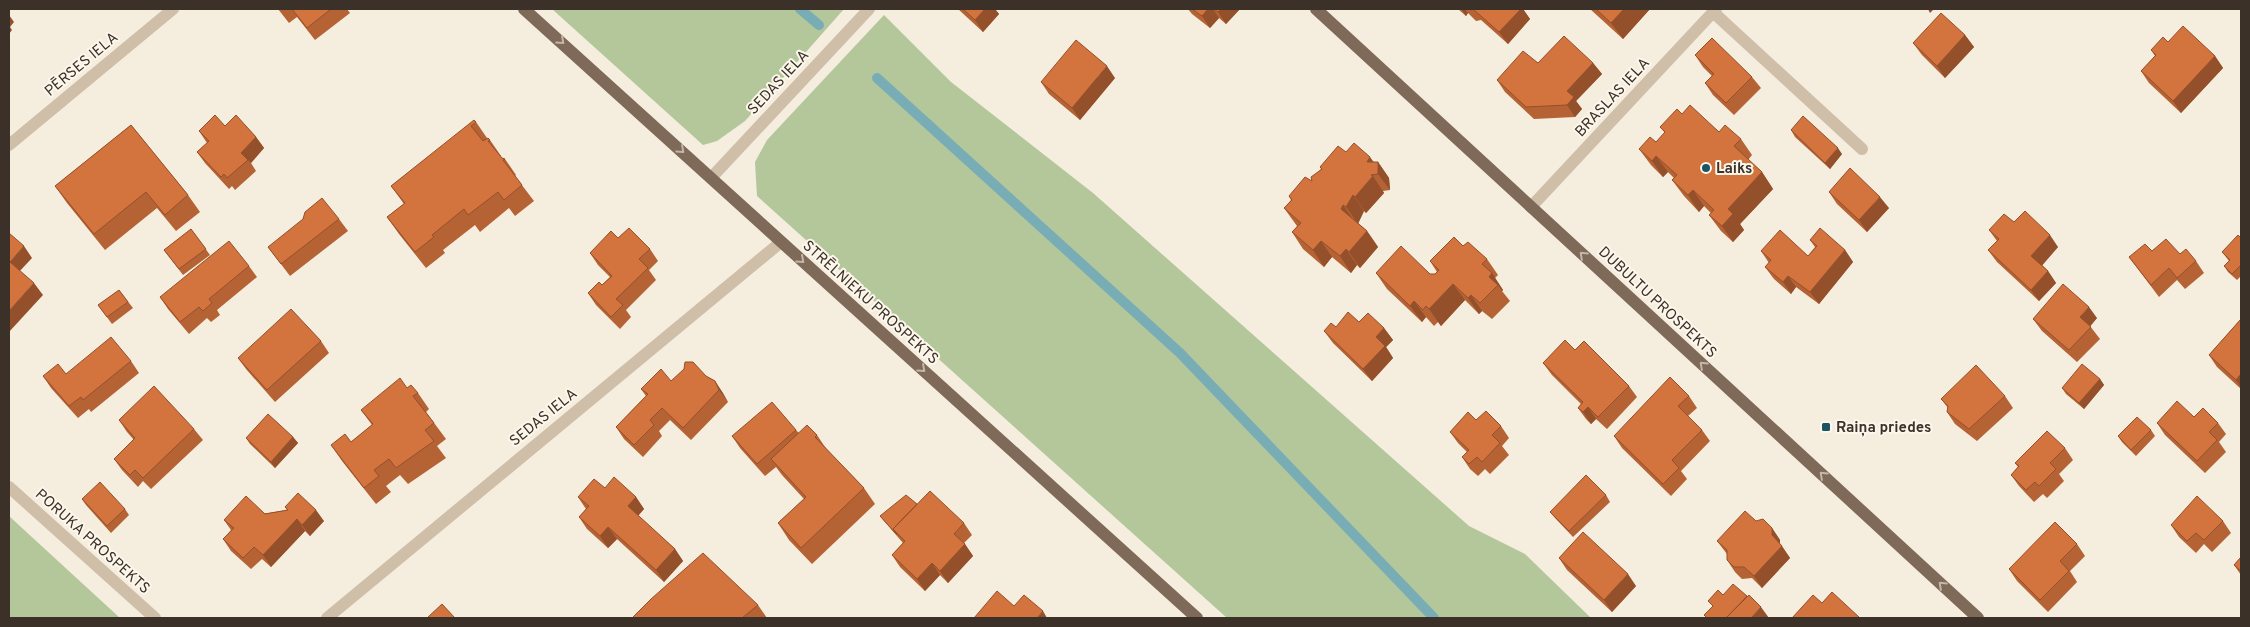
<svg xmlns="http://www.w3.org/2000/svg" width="2250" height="627" font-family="Overpass,sans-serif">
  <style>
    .green { fill: #b3c79b }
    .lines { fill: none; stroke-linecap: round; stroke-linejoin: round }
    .stream { stroke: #79adb6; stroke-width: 10 }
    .lane { stroke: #cfbea8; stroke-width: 12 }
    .street { stroke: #cfbea8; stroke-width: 12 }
    .primary { stroke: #7f6958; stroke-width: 12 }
    .wall { fill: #b56335 }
    .shaded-wall { fill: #94502b }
    .building { fill: #d3733e; stroke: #94502b }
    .oneway { stroke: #c4b7a9 }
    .poi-dot { fill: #195562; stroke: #fcf6eb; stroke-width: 2 }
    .labels { text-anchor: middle; stroke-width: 4; stroke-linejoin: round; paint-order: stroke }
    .street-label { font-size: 15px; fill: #3b3129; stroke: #fcf6eb }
    .poi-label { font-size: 15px; font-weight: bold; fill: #3b3129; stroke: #fcf6eb; text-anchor: start }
  </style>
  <rect width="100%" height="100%" fill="#f5edde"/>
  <path class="green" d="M552,9H844L745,121L717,141L703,145Z
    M884,15L951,82L1093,193L1469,526L1525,554L1591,618H1227L757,196L755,162L767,140Z
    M9,516L120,618H9Z"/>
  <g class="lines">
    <path class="stream" d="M800,9L819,25
      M877,78L1180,353L1434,618"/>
    <path class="lane" d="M1713,12L1862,149"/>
    <path class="street" d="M9,145L173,9
      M711,178L869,9
      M1531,207L1716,9
      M9,487L155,618
      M327,618L781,242"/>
    <path class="primary" d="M524,9L1197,618
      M1316,9L1978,618"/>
  </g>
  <path class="wall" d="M278,9H347L350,13L315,40L297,17L289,23Z
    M958,9H995L999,14L983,32Z
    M1188,9H1240L1226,24L1219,18L1210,28L1192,14Z
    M1458,9H1523L1530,19L1508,44L1481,20L1476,21L1468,13L1466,16Z
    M1590,9H1650L1623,39Z
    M1965,35L1974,47L1945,78L1922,55L1913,43Z
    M2168,42L2215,56L2223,68L2181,113L2149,83L2141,71L2155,56L2151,50Z
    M1695,55L1752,77L1761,88L1734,115L1713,95L1705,83L1712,76L1703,67Z
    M1538,63H1593L1602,74L1576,101L1582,109L1575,117L1534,119L1505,92L1497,80Z
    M1115,78L1080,120L1049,94L1041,82Z
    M1682,114L1719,132L1741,139L1752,155L1748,160L1762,172L1773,189L1740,224L1744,230L1733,242L1721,231L1709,215L1711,213L1704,206L1699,212L1684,196L1672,180L1674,178L1668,172L1663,177L1651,165L1639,149L1656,142L1665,133L1660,127Z
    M476,122L487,138L490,140L501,156H500L502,158L505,159L516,175L515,176L534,201L515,216L509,208L480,232L475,225L443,250L445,253L426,268L399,234L387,217L404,204L391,186Z
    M131,125L188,195L200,212L176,231L157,208L105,250L67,203L55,186Z
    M225,126L256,137L264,148L251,163L256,171L235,190L232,186L229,189L205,163L197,152L207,143L199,131Z
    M1791,130L1842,154L1830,169L1795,137Z
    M1346,152L1374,162H1378L1389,178L1390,190L1383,191L1384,193L1366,213L1364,211L1358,223L1367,231L1378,247L1360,268L1357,265L1351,273L1332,257L1324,267L1303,249L1292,232L1297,226L1284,208L1291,200L1289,196L1312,181L1321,169L1320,167Z
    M1829,192L1889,208L1867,232L1837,204Z
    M339,219L348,231L290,276L268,247Z
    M2014,222L2058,247L2042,265L2048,271L2056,283L2039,301L1997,262L1988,250L1997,241L1989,230Z
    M191,229L210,255L183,275L164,250Z
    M618,238L650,249L658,261L649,270L656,280L626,310L631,317L620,329L596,305L588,293L602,285L610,277L598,265L590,253Z
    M2241,238V276L2237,280L2228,272L2224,266L2229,261L2222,252Z
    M1810,240L1845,250L1853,262L1819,304L1796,287L1791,294L1774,279L1765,267L1769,263L1761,251L1808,256L1815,247Z
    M1463,246L1487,259L1498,275L1495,278L1503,290L1502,291L1510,301L1492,319L1482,311L1479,314L1465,300L1441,326L1438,322L1434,326L1426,317L1422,322L1387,289L1376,273L1435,274L1437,272L1430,261Z
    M2152,251L2180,254L2196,261L2204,273L2185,289L2177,280L2159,297L2129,257Z
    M249,266L257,277L217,310L220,315L211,322L207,318L189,334L168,309L160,297Z
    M119,290L133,308L112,324L98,305Z
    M2097,318L2090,326L2100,339L2077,362L2042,331L2033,319Z
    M2241,319V389L2217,367L2209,355Z
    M1359,322L1384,328L1393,340L1386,347L1393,358L1372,381L1333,343L1324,331L1336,327Z
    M321,341L329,353L275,402L246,369L238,358Z
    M1575,350L1629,386L1637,397L1607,429L1596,419L1591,424L1586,419L1578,408L1581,404L1552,375L1543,363Z
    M131,361L139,373L91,412L89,409L78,418L51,388L43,376L66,374Z
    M706,376L715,381L728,402L691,440L670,420L659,431L662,436L643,457L624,439L616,427L646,396L641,389Z
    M2100,379L2104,385L2084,409L2066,394L2062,388Z
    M407,388L418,393L429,409L426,412L446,439L437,446L446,458L408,484L400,475L386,486L391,492L376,504L342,461L331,445L351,442L372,425L361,410Z
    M1689,396L1697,408L1688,416L1702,430L1710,441L1681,471L1687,479L1671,496L1622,448L1614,436Z
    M2005,396L2013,408L1977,441L1955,424L1947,412L1948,408L1941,399Z
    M119,420L194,429L203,440L151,489L143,481L138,487L122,470L114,459L134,440L127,432Z
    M1476,420L1501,426L1509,438L1502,446L1509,455L1490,474L1485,469L1478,476L1470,469L1462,457L1467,452L1458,443L1450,432Z
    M2157,423H2218L2226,434L2219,442L2226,452L2205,473L2165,435Z
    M796,430L799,433L817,435L827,450L864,488L875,504L812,564L789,540L778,523L804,499L782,475L776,467L765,476L740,448L732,436Z
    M2151,430L2155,436L2136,456L2122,442L2118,436Z
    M293,437L298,443L275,468L250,444L246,438Z
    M2065,448L2073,460L2059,474L2064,481L2047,498L2043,494L2034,502L2019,486L2011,475L2018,467L2015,463Z
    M605,488L636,497L644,509L638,516L675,549L683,561L664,582L617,539L608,548L587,529L579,517L586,509L578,497Z
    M1606,495L1610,502L1573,537L1555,518L1550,512Z
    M82,499L125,509L129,515L111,533L86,505Z
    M917,504L964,523L972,535L964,543L973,556L948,583L940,575L925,591L900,567L892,555L903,543L885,522L880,516Z
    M285,507L324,521L310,536L305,531L271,567L262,559L251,569L231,551L223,539L231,530L224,520L287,510Z
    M1756,521L1772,528L1780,540V544L1790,558L1762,588L1752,578L1742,579L1735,572L1727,560V554L1717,541Z
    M2223,521L2231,533L2212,552L2204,544L2196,553L2179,537L2171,525Z
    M2077,544L2085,556L2070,571L2077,582L2048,612L2017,581L2009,569Z
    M2241,557V575L2234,565Z
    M1559,558L1636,586L1612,612L1567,570Z
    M758,605L767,618H632Z"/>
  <path class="shaded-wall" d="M985,9H995L999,14L983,32L975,20Z
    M1208,9H1213L1219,18L1210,28L1202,16Z
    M1221,9H1240L1226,24L1218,12Z
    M1461,9H1465L1468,13L1466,16Z
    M1521,9H1523L1530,19L1508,44L1499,32Z
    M1624,9H1650L1623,39L1611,23Z
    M1928,9H1934L1930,13Z
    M9,15L14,22L10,27L12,30L9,34Z
    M1965,35L1974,47L1945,78L1937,66Z
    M2215,56L2223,68L2181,113L2173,101Z
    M1593,63L1602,74L1576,101L1582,109L1575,117L1567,105V91Z
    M1107,66L1115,78L1080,120L1072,108Z
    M256,137L264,148L251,163L241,153Z
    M1838,148L1842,154L1830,169L1825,163Z
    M1656,156L1668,172L1663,177L1652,161Z
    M1370,157L1378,168V162L1389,178L1390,190L1378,174L1367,162Z
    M1762,172L1773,189L1740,224L1744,230L1733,242L1722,226L1728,209Z
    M1373,176L1384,193L1366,213L1355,197Z
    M1693,190L1704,206L1699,212L1688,195Z
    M1353,195L1364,211L1358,224L1346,207Z
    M1880,197L1889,208L1867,232L1859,220Z
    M1343,205L1355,222L1341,209Z
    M1367,231L1378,247L1360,268L1349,252Z
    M2050,235L2058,247L2040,268L2031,256Z
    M1321,241L1332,257L1324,267L1313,250Z
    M24,246L32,258L18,273L10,262Z
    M1346,249L1357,265L1351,273L1340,256Z
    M1845,250L1853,262L1819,304L1810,292Z
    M2048,271L2056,283L2039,301L2031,290Z
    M1492,273L1503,290L1502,291L1498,285L1489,277Z
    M1788,276L1796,287L1791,294L1783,282Z
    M34,283L43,295L9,332V311Z
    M1453,284L1465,300L1441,326L1429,309Z
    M1471,295L1482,311L1479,314L1468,298Z
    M1414,301L1426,317L1422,322L1410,306Z
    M2089,307L2097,318L2088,329L2080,317Z
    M1384,328L1393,340L1386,347L1393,358L1372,381L1363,369L1376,337Z
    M2240,375L2241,377V388L2236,380Z
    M2100,379L2104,385L2084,409L2079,403Z
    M715,381L723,393L728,402L719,390Z
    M1588,407L1596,419L1591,424L1583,412Z
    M293,437L298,443L275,468L271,462Z
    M636,497L644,509L636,518L628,506Z
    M316,510L324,521L310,536L302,525Z
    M297,519L305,531L271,567L263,555Z
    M608,527L617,539L608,548L600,536Z
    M1772,528L1780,540V547L1772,535Z
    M965,544L973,556L948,583L940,571Z
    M1782,546L1790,558L1762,588L1754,576Z
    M675,549L683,561L664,582L656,570Z
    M932,563L940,575L925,591L917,579Z
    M1628,574L1636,586L1612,612L1604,600Z
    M1761,607L1769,618H1751Z
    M1043,611L1047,618H1037Z"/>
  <path class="building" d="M292,9H331L307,28Z
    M963,9H985L975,20Z
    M1192,9H1208L1202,16Z
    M1214,9H1221L1218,12Z
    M1473,9H1521L1499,32Z
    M1596,9H1624L1611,23Z
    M1941,13L1965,35L1937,66L1913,43Z
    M2183,26L2215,56L2173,101L2141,71L2156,55L2151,50L2163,37L2168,42Z
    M1564,36L1593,63L1567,91L1574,97L1567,105L1526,107L1497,80L1523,51L1538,63Z
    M1712,38L1752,77L1726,103L1705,83L1714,74L1695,55Z
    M1076,40L1107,66L1072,108L1041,82Z
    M1690,105L1719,132L1725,125L1741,139L1734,146L1762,172L1728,209L1733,214L1722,226L1709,215L1714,210L1693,190L1688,195L1672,180L1677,175L1656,156L1652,161L1639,149L1650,137L1656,142L1665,132L1660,127L1677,109L1682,114Z
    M215,115L225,126L236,115L256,137L241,153L248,160L227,178L224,174L221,177L197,152L209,141L199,131Z
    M1803,116L1838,148L1825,163L1791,130Z
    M474,120L476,122L471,126L483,141L488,138L490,140L488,141L502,158L505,159L503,160L522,185L504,200L498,192L468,215L464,209L432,235L434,237L415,252L387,217L405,203L391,186Z
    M131,125L188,195L165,215L146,192L94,234L55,186Z
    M1354,143L1370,157L1367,162H1378V174L1371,175L1373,176L1355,197L1353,195L1346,207L1343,205L1341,209L1367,231L1349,252L1346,249L1340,256L1321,241L1313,250L1292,232L1301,223L1284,208L1292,200L1289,196L1305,177L1312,181L1311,177L1322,169L1320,167L1338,146L1346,152Z
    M1850,168L1880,197L1859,220L1829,192Z
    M322,198L339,219L281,264L268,247L303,219L305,212Z
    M2025,211L2050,235L2031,256L2048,271L2031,290L1988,250L1999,239L1989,230L2004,214L2014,222Z
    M629,228L650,249L639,259L648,268L616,299L623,305L611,317L588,293L599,282L602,285L612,276L590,253L611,231L618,238Z
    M1820,228L1845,250L1810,292L1788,276L1783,282L1765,267L1771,260L1761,251L1780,230L1808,256L1817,246L1810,240Z
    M191,229L206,249L179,269L164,250Z
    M9,233L24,246L10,262L34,283L9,311Z
    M2238,235L2241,238V265L2232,274L2224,266L2230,260L2222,252Z
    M1454,237L1463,246L1468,242L1487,259L1482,264L1492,273L1489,277L1498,285L1480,303L1471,295L1468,298L1453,284L1429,309L1426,306L1423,310L1414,301L1410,306L1376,273L1401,246L1430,274H1435L1439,270L1430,261Z
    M2166,239L2180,254L2186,249L2196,261L2177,278L2169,268L2151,285L2129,257L2145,244L2152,251Z
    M229,241L249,266L209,299L212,303L203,311L199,307L180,322L160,297Z
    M2063,284L2089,307L2080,317L2091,327L2069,350L2033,319Z
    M119,290L128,302L107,317L98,305Z
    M291,309L321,341L267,390L238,358Z
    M1348,312L1359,322L1368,313L1384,328L1376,337L1385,346L1363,369L1324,331L1331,323L1336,327Z
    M2241,319V376L2240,375L2236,380L2209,355Z
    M111,337L131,361L83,400L81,397L69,406L43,376L58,364L66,374Z
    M1565,340L1575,350L1584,341L1629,386L1598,417L1588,407L1583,412L1578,408L1583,402L1543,363Z
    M685,362H693L706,376L715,381L719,390L683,428L662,408L650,420L654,425L634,445L616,427L648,394L641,389L661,369L671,381L684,369Z
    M2082,364L2100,379L2079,403L2062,388Z
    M1976,365L2005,396L1969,429L1947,412L1948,406L1941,399Z
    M1670,377L1689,396L1678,406L1702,430L1672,460L1679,468L1663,484L1614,436Z
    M400,378L407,388L411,385L418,393L413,396L434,423L425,430L434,441L396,468L389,459L374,470L379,476L364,488L331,445L345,434L351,442L373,424L361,410Z
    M154,386L194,429L143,478L135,470L130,475L114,459L135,438L119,420Z
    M2177,401L2194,417L2203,408L2218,423L2209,432L2217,440L2197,461L2157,423Z
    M772,402L796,430L757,464L732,436Z
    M1486,411L1501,426L1492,435L1500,443L1482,462L1477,457L1469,464L1462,457L1469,450L1450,432L1468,412L1476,420Z
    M268,414L293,437L271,462L246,438Z
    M2137,417L2151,430L2131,450L2118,436Z
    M807,425L817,435L815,437L864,488L801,548L778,523L806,497L771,459Z
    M2047,431L2065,448L2050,463L2056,469L2039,486L2035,482L2026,490L2011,475L2019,466L2015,463Z
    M1586,475L1606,495L1569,531L1550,512Z
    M614,477L636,497L628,506L675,549L656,570L608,527L600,536L579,517L589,506L578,497L594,479L605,488Z
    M100,482L125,509L107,526L82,499Z
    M930,491L964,523L954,534L965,544L940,571L932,563L917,579L892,555L905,541L893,529Z
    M298,493L316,510L302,525L297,519L263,555L254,547L243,558L223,539L234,528L224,520L246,496L265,514L288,510L285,507Z
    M906,495L917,504L893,529L897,535L880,516Z
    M2197,496L2223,521L2204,540L2196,533L2187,541L2171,525Z
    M1745,511L1756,521L1763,519L1772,528V535L1782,546L1754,576L1744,567H1734L1727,560V550L1717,541Z
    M2055,522L2077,544L2060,561L2069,571L2040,600L2009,569Z
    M1583,532L1628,574L1604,600L1559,558Z
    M703,553L758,605L742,618H632L651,599Z
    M2241,557V571L2234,565Z
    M1733,584L1747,596L1726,618H1707L1704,615L1713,606L1708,601L1718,590L1723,595Z
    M997,591L1014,606L1024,595L1043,611L1037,618H974Z
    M1832,592L1860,618H1792L1813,595L1822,603Z
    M1749,595L1761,607L1751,618H1726Z
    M442,604L455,618H427Z"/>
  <defs><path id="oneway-chevron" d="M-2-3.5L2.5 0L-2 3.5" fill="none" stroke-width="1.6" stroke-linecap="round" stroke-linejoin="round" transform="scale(1.25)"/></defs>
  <g class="oneway">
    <use href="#oneway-chevron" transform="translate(561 41) rotate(42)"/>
    <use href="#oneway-chevron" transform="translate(681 150) rotate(42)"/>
    <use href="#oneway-chevron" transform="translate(1583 255) rotate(-137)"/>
    <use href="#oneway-chevron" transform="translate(801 260) rotate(42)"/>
    <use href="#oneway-chevron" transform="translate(1703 365) rotate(-137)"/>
    <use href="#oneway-chevron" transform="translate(922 369) rotate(42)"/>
    <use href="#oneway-chevron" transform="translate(1823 475) rotate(-137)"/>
    <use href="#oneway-chevron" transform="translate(1942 585) rotate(-137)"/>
  </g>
  <g class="poi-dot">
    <circle cx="1706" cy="168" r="5"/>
    <rect x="1821" y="422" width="10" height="10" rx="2.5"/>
  </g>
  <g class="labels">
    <g class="street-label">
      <text transform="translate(81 64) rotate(-40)" y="5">PĒRSES IELA</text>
      <text transform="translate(778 82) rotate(-47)" y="5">SEDAS IELA</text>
      <text transform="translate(1612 97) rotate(-47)" y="5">BRASLAS IELA</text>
      <text transform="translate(871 302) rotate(42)" y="5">STRĒLNIEKU PROSPEKTS</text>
      <text transform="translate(1658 302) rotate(43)" y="5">DUBULTU PROSPEKTS</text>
      <text transform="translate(543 417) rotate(-39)" y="5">SEDAS IELA</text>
      <text transform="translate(93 541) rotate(42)" y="5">PORUKA PROSPEKTS</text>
    </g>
    <g class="poi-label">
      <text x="1716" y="173">Laiks</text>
      <text x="1836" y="432">Raiņa priedes</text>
    </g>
  </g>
  <rect width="2250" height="627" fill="none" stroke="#3b3129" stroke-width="20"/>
</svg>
